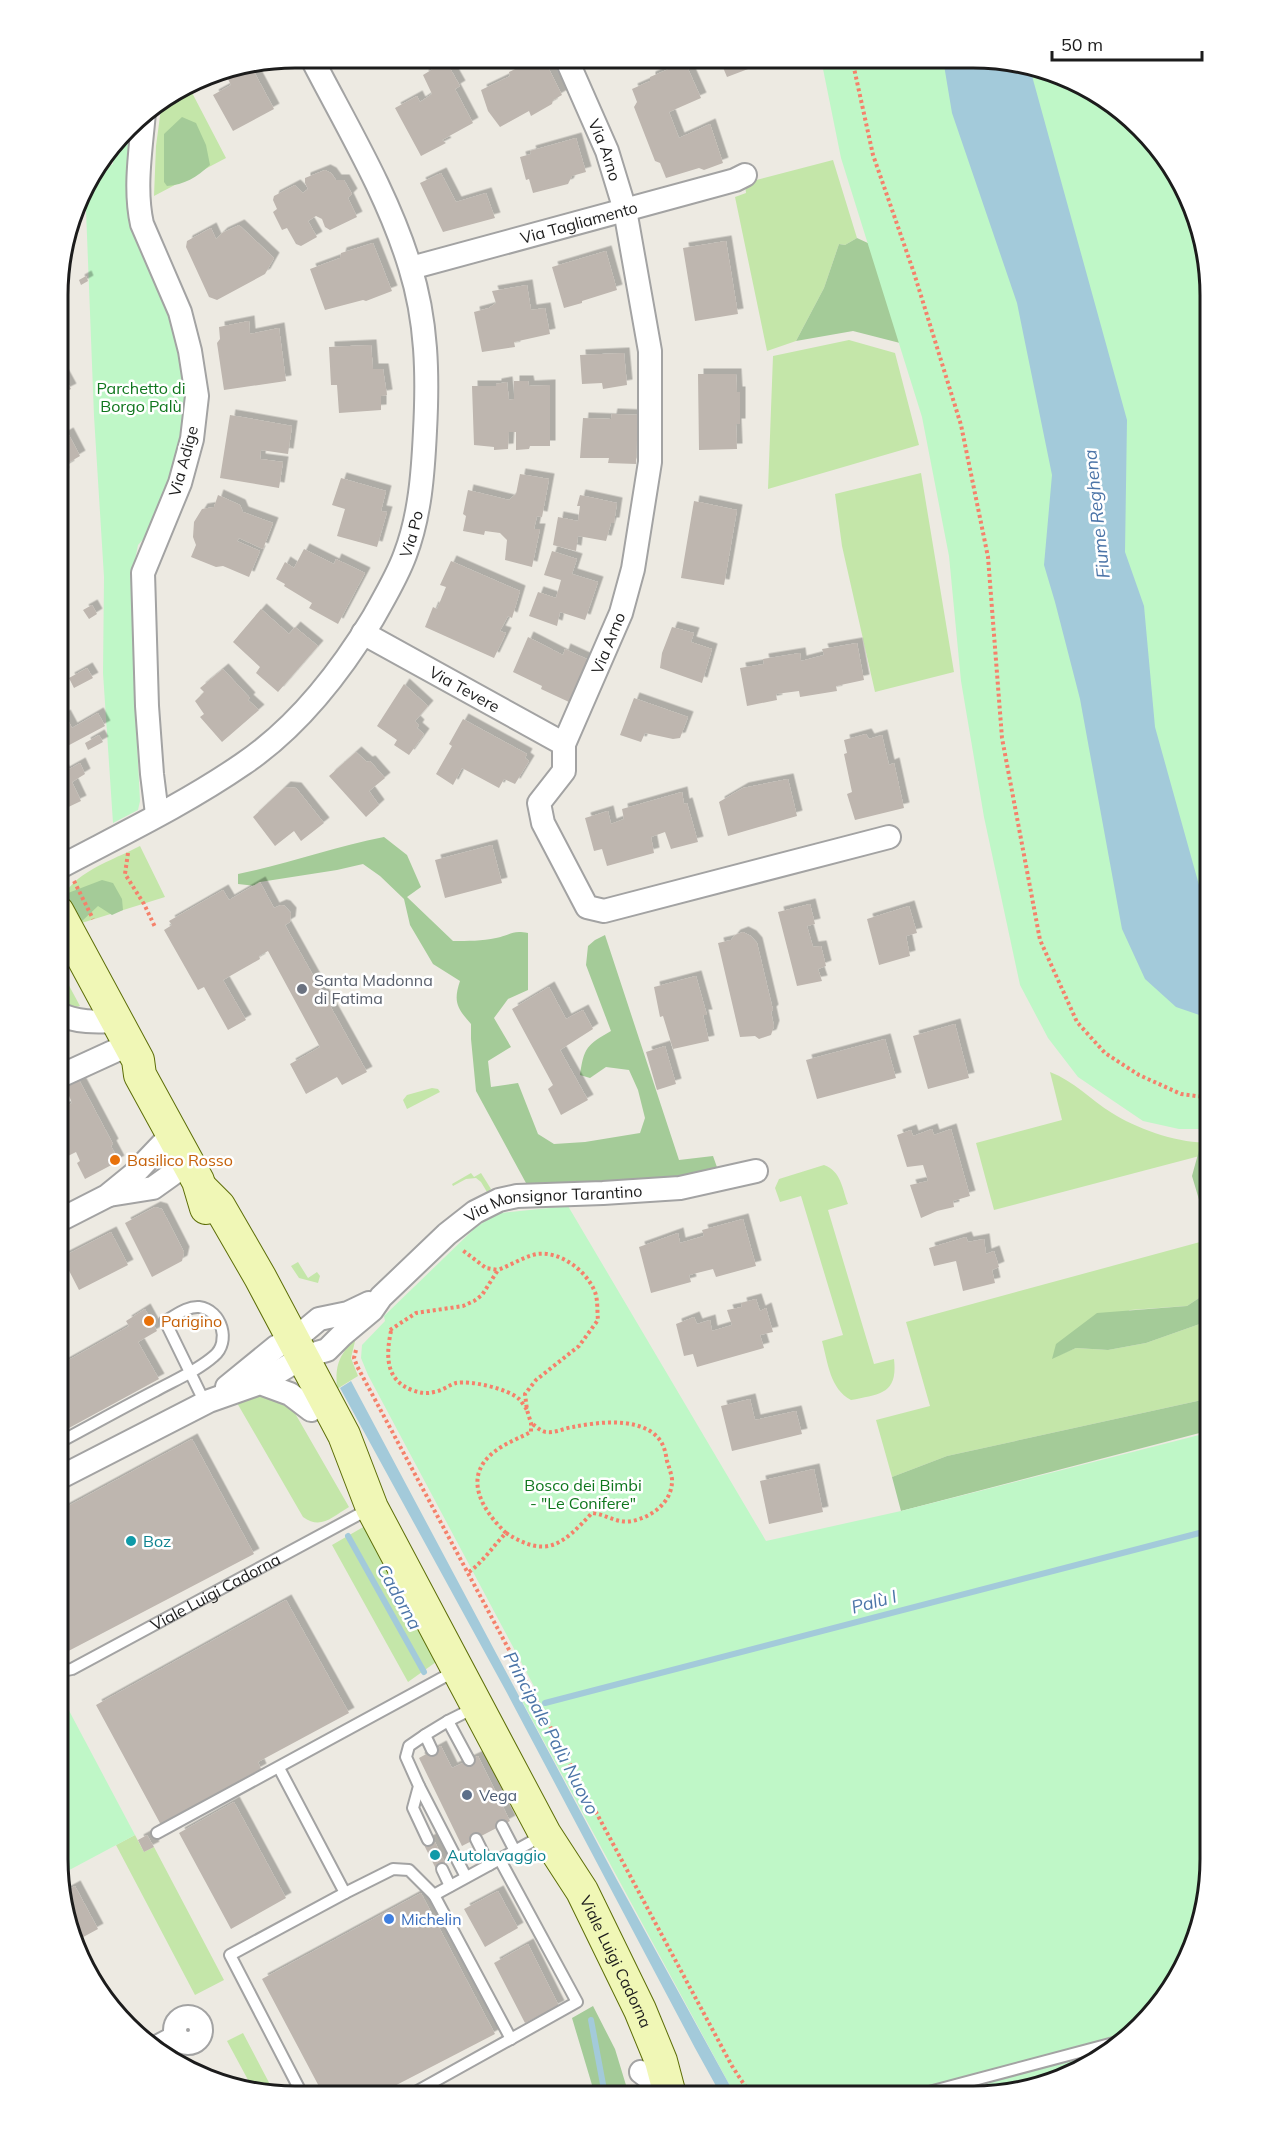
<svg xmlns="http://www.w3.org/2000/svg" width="1268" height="2153" font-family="Mulish,sans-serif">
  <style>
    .grass { fill: #c4e6a9 }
    .forest { fill: #a4cb98 }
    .park { fill: #bff7c7 }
    .water { fill: #a3cada }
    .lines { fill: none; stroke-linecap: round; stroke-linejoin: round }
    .stream { stroke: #a3cada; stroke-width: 6 }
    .building { fill: #beb6af; filter: url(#shadow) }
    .service-casing { stroke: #a3a3a3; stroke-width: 14 }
    .minor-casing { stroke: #a3a3a3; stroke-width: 26 }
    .secondary-casing { stroke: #5d6e08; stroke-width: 34 }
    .path { stroke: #f5816b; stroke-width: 4; stroke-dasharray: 3 3; stroke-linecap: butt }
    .service { stroke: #fff; stroke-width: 10 }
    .minor { stroke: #fff; stroke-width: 22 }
    .secondary { stroke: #f0f7b6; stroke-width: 32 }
    .worship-dot { fill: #6b7280; stroke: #fff; stroke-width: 2 }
    .food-dot { fill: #e8710a; stroke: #fff; stroke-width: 2 }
    .culture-dot { fill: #0f9aa8; stroke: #fff; stroke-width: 2 }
    .service-dot { fill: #5c6f8a; stroke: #fff; stroke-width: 2 }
    .shop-dot { fill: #3f7fe0; stroke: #fff; stroke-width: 2 }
    .labels { text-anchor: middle; stroke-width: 5; stroke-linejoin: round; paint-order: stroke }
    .street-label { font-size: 16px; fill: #1c1c1c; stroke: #fff }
    .park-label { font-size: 16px; fill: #0f761d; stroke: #fff }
    .worship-label { font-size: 16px; fill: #5b616d; stroke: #fff; text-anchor: start }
    .food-label { font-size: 16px; fill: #c56008; stroke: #fff; text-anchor: start }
    .culture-label { font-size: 16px; fill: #0d838f; stroke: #fff; text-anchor: start }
    .service-label { font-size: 16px; fill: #4e5e75; stroke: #fff; text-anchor: start }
    .shop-label { font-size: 16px; fill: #366cbe; stroke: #fff; text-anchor: start }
    .water-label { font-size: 18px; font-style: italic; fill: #4c75a8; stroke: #fff }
    .rim { fill: none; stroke: #1c1c1c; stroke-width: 3 }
  </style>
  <defs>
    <filter id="shadow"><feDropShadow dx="5.5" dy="-5.5" stdDeviation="0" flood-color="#0004"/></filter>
  </defs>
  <rect width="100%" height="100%" fill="#edeae2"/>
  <path class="grass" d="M188,85L226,158L154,196L156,146L162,101Z
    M833,160L857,238L845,245L839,244L824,288L796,341L767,351L735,197L746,193L745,183Z
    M849,340L895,353L919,445L768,489L773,356Z
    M921,473L954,672L875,692L842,546L835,494Z
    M140,846L165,897L72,926L61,903C69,873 114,860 140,846Z
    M59,967L80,1006C71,1009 65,1007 58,1000Z
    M1050,1072C1074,1081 1091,1100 1112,1113C1137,1129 1182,1145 1211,1142V1153L994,1210L976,1143L1062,1120Z
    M432,1088L438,1089L440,1092L407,1109L403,1100L407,1095Z
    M824,1165C841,1171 842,1188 848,1204L828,1210L874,1364L894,1359C898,1394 880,1394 851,1400C830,1389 828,1363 822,1341L843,1335L801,1196L780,1202L775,1188L779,1179Z
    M471,1173L474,1177L481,1173L491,1189L487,1192L481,1182L476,1178L466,1179L453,1186L452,1184Z
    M1211,1239V1290L1187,1306L1130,1310L1052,1358L1076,1348L1108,1350L1146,1343L1211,1320V1398L947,1456L892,1477L876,1420L930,1406L906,1322Z
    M298,1262L308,1278L317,1272L320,1276L318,1283L299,1278L291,1266Z
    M356,1337L351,1358L358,1376L337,1389C335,1364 339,1356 356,1337Z
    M244,1392L273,1396L292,1408L349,1507C332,1517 321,1530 303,1517L233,1396Z
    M365,1526L436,1662L408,1682L332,1545Z
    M135,1835L144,1852L154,1847L224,1980L195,1995L116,1845Z
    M243,2033L275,2094L254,2091L227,2041Z"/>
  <path class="forest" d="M182,117L196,123L206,145L210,165C197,177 184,185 167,186L164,182V134Z
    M857,238L870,244L900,343L853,331L796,341L824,288L839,244L845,245Z
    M384,837L407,855L421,887L407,897L453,941C468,941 482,941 496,938C512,935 511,930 528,933V990L508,999L494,1018L511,1047L488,1061L491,1087L518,1083L538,1134L554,1144L585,1142L640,1133L645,1118L638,1090L629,1070L606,1067L590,1078L580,1075C584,1047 587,1045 611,1031L586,965L588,946L595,940L605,935L679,1160L713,1156L718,1170L663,1182L526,1183L476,1091L471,1039V1024C457,1008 453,1002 460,981L433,964L410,925L404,899L380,876L363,864L337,870L260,882L256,886L238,884V874C287,864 334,847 384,837Z
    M102,880L113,883L122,899L123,910L112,915L98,906L80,923L62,900L68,893Z
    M1211,1142V1215L1200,1203L1192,1176L1201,1143Z
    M1211,1290V1320L1146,1343L1108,1350L1076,1348L1052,1359L1056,1344L1097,1313L1187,1306Z
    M1211,1398V1430L901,1511L892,1477L947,1456Z
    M593,2006L615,2049L629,2095H595L572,2018Z"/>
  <path class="park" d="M821,59H1005L1065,75L1119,106L1162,150L1193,204L1211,294V1129H1179L1143,1121L1078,1077L1048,1038L1020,985L984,817L961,681L949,556L922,417L841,158Z
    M131,125L129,168L160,284L177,340L188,397L174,479L149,533L138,545L135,560L138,660L135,704L140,801L138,810L113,823L103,673L104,577L94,416L85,184L92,175L113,164V148Z
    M568,1206L766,1541L901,1511L1211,1432L1210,1875L1198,1935L1162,2003L1119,2047L1064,2078L974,2096L735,2095L521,1699L536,1690L368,1375L361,1358L362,1345L385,1321L384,1316L475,1228L488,1219L501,1213Z
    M57,1688L135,1835L60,1875L57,1859Z"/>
  <path class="water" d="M943,59H1005L1029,65L1127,420L1125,552L1144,606L1155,727L1199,885L1211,897V1019L1176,1007L1145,979L1122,929L1080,699L1055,602L1044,565L1052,475L1017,303L952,113Z
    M351,1381L617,1880L735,2095H721L695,2048L507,1693L340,1388Z"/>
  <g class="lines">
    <path class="stream" d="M348,1536L424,1672
      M545,1703L1211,1530
      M591,2020L605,2095"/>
  </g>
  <path class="building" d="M719,58H753L756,66L727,77Z
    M544,59L562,95L553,100L552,104L531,116L529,111L500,127L488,111L481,90L510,76L509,72L530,62L532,66Z
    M446,61L460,86L455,89L473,123L442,140L446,143L421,156L395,108L417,96L420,102L432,94L423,75Z
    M685,62L701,98L669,112L679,138L710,124L723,163L704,170L699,168L666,178L660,163L655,161L634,107L637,102L632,89L650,81V77Z
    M251,66L274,109L233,131L213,95L231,85L224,71Z
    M576,138L586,172L572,176L568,184L533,193L529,179L526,180L520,157L531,154L530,151Z
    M325,170L331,173L336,180H344L352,194L348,198L357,217L330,230L325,227L322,219L316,216L308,221L317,237L301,246L296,244L287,228L282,230L273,212L277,209L273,200L274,196L295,185L303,193L308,189L305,183V178Z
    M441,173L456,202L486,193L495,218L443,232L420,183Z
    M239,225L274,258L265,274L217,300L209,297L186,247L187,241L211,228L216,239L222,233Z
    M726,241L738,314L695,321L683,248Z
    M373,243L392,291L366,301L363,300L325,310L310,269L340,258L341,253Z
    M606,251L617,290L582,301V303L564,308L552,267Z
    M86,276L88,281L81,285L79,280Z
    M527,285L531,310L545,308L550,334L514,342L515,347L482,352L474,312L489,308L496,303L492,291Z
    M249,321L250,334L279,328L286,381L224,390L217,343L220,339L219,327Z
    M371,345L373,369H383L387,395L381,396V410L339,413L337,385H331L329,347Z
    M624,353L627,385L603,389L602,383L582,384L580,355Z
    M59,367L71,389L59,395Z
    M698,374H736L737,392H740V424H736L737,449L699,450Z
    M514,381H528L529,386L550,385V446H530L529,449L516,450V432H509L508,449L494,450V447L474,445L472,386H496V384L507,382L509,400L514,399Z
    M612,414L638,415L636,464L608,463L609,458H580L583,418L611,419Z
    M230,415L292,426L288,454L261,450L260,459L283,462L279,488L220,478Z
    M68,433L80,456L68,463L69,466L62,470L64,473L59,476V438Z
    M520,474L549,479L542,517L537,516L534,529H540L532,567L505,560L507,540L500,533L485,531L484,535L463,531L466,516L463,514L468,490L509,500L516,494Z
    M341,478L386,491L381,511L387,512L377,547L337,536L345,509L332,505Z
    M218,495L240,505L243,512L273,523L263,549L239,538L237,541L260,551L249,577L223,566L216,567L191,557L196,545L193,537L194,522L202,509L214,507Z
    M580,495L617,503L614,523H611L606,541L578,536L576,551L553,545L558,517L578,521L580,506H577Z
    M694,501L737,510L724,585L681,578Z
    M304,549L334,564L336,559L365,573L338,624L309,608L312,603L284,586L285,584L276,579L285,562L294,568Z
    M552,551L577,559L572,574L598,582L585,620L560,612L557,626L529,616L538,592L556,598L561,580L544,575Z
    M451,561L520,591L512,618L508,616L500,631L506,633L494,658L425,627L433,607L437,609L446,587L440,585Z
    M92,605L97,614L89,619L83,610Z
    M261,609L289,634L295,627L318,646L278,692L256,673L260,667L233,642Z
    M672,627L694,633L691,642L712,649L702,683L660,668L662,653Z
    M528,637L563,655L565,649L589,660L569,702L541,689L542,686L513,672Z
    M857,643L864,680L836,686L837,691L800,697L799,691L776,694L777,700L747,706L740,668L764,664L763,659L800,653L801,661L824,655L822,649Z
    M87,668L93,678L74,688L69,678Z
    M223,669L250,698L248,700L259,710L222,742L200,717L204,714L195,701L204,692L200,688Z
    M404,684L428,706L415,721L419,725L417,728L424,734L409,755L394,745L397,740L377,726Z
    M634,698L688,717L680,738L673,739L645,733L641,742L620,735Z
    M98,713L105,726L58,751V719L65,715L72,728Z
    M463,719L527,754L525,758L529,761L515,784L504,779L499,788L462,768L453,785L436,774L452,746L449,744Z
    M866,734L869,739L882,735L889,765L894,763L904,808L855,820L847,794L852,792L844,754L847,753L844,740Z
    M99,735L103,742L88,750L85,743Z
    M356,752L367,762L370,761L385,778L369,791L379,805L366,817L329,776Z
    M61,763L64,772L80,763L85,774L72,782L81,801L58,812V764Z
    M788,779L797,816L728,836L719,802L743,788Z
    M285,787L296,788L324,823L301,841L294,831L275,846L253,817Z
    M682,792L684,804L687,803L698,842L671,849L665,832L651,837L654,853L607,866L602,849L594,851L585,818L608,811L611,824L624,819L622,809Z
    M492,845L502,883L445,898L435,860Z
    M260,882L274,908L281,905L285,906L291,913L290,922L285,925L367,1072L342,1085L337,1077L306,1094L290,1064L320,1047L268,951L259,956L260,959L223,980L246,1020L228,1030L204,987L198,990L164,930L172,925L169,921L223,890L229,900Z
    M810,904L815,924L807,926L813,947L821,946L826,966L818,969L822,981L797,986L778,912Z
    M909,906L917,933L906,936L910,956L879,965L867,919Z
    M743,932L751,936L757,943L773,1010L771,1012L774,1026L771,1035L759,1039L755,1036L740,1037L718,943L731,940L735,935Z
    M696,976L707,1015H703L709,1041L673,1049L663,1016L660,1017L654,987Z
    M549,987L566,1019L583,1010L593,1029L560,1050L588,1100L561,1115L548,1089L553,1085L512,1009Z
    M955,1024L969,1078L928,1089L913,1036Z
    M885,1039L896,1078L817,1099L806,1060Z
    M665,1046L676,1084L657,1090L646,1052Z
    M78,1078L113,1144L111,1146L119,1161L85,1179L77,1163L80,1161L76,1152L58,1161V1110L72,1103L65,1086Z
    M932,1129L934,1135L951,1129L970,1196L953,1201L954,1207L937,1211L921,1218L910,1185L928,1181L923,1165L907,1167L897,1135L911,1130L913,1136Z
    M155,1207L162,1209L184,1252L182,1261L152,1277L125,1223Z
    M743,1219L756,1266L716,1277L713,1269L689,1275L691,1282L651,1293L639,1247L678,1233L680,1243L704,1236L702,1230Z
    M111,1232L128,1265L79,1290L62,1257Z
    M966,1237L968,1242L984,1239L986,1254L994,1251L999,1267L992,1270L995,1283L963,1291L956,1261L934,1266L929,1248Z
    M756,1299L760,1311L766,1308L773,1332L760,1335L764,1348L697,1367L693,1354L684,1356L676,1324L694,1317L697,1324L710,1320L712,1331L732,1325L727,1310L742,1307L741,1303Z
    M145,1309L157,1331L138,1342L159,1379L58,1434V1366L129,1326L126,1321Z
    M750,1399L755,1420L796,1411L802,1434L732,1451L721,1406Z
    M192,1439L254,1554L57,1657V1512Z
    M814,1469L823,1512L769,1524L760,1481Z
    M286,1600L349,1713L258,1762L261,1769L161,1825L96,1705Z
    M441,1746L452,1768L478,1756L510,1821L462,1846L419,1758Z
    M234,1802L286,1898L231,1929L179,1833Z
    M147,1835L154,1847L144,1852L138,1840Z
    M433,1838L447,1867L437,1871L423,1843Z
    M75,1886L98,1929L74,1942L64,1892Z
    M498,1891L518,1928L485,1947L464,1909Z
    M421,1893L495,2034L379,2094H323L262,1979Z
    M528,1944L559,2006L525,2023L494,1963Z"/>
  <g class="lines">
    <defs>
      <g id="service">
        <path d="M58,1443C90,1426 122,1408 155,1391C175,1380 197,1371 214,1356C231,1342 222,1310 199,1307C187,1306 175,1316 165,1321L205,1403"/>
        <path id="s1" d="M57,1672L72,1669L369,1509"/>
        <path d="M425,1735L409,1746L406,1757L419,1786L413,1808L428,1840"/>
        <path d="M432,1750L425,1735L448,1721"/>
        <path d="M469,1760L448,1721L474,1708"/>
        <path d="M279,1768L345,1893L230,1955L302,2094"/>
        <path d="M419,1786L466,1877"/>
        <path d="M502,1826L515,1851"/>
        <path d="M157,1833L455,1671"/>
        <path d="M476,1839L489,1865"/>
        <path d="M442,1869L450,1886"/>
        <path d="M345,1893L393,1869L409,1870L434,1895L511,2039"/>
        <path d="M434,1895L542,1836"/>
        <path d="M412,2094L577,2002L500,1860"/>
        <path d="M914,2096L1125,2040"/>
      </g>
      <g id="minor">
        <path id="s2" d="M566,58L607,151L625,210L650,351V462L633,569L621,613L564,744V771L539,803L543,823L587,907L604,911L889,837"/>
        <path d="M144,112C141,149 134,188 142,224L180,312L190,351L197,396L192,439L180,483L143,573L147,706L152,774L157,814"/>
        <path id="s3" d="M411,268L735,180L745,175"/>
        <path id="s4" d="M363,633L564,744"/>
        <path id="s5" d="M58,868C120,835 185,804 243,764C298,727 339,674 373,618C384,598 397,577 405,555C420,516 423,473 425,431C428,375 427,321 410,267C388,194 346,125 311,57"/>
        <path d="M58,1013C75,1023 98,1022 117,1021"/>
        <path d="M58,1077L117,1050"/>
        <path d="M109,1195L153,1188L188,1163"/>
        <path d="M58,1221L107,1196L134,1174L172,1134"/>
        <path id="s6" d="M260,1383L303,1357L327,1350L342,1335L372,1310L381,1297L447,1234L475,1212L499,1200L517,1196L603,1193L680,1188L756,1171"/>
        <path d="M227,1387L276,1347L301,1334L319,1319L348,1313L369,1303"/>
        <path d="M57,1479L209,1401L260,1383L290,1394L311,1410"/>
        <circle cx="188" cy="2030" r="13"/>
        <path d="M153,2049L176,2037"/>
        <path d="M641,2072L654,2082L657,2095"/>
      </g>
      <g id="secondary">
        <path d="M58,912L138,1060L140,1075L198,1181L206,1208"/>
        <path id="s7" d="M201,1188L219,1206L260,1277L344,1435L372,1508L545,1834L582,1891L640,2010L661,2061L670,2095"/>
      </g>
    </defs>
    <use href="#service" class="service-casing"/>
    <use href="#minor" class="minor-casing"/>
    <use href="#secondary" class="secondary-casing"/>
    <path class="path" d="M852,59L873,155L914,273L961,425L988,557L1002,738L1040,940L1077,1022L1105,1053L1139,1075L1181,1094L1211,1098
      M128,853L125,874L144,904L155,927
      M74,881L93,919
      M390,1330L416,1313L463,1306L474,1301L482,1295L498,1270L486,1268L461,1249
      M391,1331C386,1355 385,1380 412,1390C420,1393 426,1394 434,1392C442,1391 449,1385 456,1383C470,1380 509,1389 519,1399C522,1402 525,1407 527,1410L525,1394L536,1380L579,1346L598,1320C597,1311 598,1300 595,1292C586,1270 560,1251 537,1254C523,1257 511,1265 498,1270
      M356,1350L354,1358L357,1366L732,2066L751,2095
      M506,1533C547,1559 562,1545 592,1513C606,1514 617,1524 632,1521C652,1517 673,1502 672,1479C671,1473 669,1467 667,1461C665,1449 663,1441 653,1433C632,1418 598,1422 573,1427C565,1428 556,1433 547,1432C541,1432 536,1426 531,1423
      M469,1572C484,1561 493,1546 506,1533C482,1510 462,1477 494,1452C504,1444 519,1438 531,1432V1423L527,1410"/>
    <use href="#service" class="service"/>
    <use href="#minor" class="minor"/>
    <use href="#secondary" class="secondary"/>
  </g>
  <circle class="worship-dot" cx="302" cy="989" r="6"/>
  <g class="food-dot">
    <circle cx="115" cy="1160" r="6"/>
    <circle cx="149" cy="1321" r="6"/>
  </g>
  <g class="culture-dot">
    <circle cx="131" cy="1541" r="6"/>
    <circle cx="435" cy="1855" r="6"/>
  </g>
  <circle class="service-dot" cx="467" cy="1795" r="6"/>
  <circle class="shop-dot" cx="389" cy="1919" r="6"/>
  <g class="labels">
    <g class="street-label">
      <text dy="6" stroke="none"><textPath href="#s2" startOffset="100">Via Arno</textPath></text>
      <text dy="6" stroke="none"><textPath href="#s3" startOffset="174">Via Tagliamento</textPath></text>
      <text transform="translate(183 461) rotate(-75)" y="6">Via Adige</text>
      <text dy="6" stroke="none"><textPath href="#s5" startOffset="502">Via Po</textPath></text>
      <text transform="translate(608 643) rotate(-68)" y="6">Via Arno</text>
      <text dy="6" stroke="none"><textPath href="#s4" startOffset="116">Via Tevere</textPath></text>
      <text dy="6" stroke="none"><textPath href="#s6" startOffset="358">Via Monsignor Tarantino</textPath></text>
      <text dy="6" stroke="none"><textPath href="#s1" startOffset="178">Viale Luigi Cadorna</textPath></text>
      <text dy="6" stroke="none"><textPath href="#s7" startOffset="880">Viale Luigi Cadorna</textPath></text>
    </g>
    <g class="park-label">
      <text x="141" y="394">Parchetto di<tspan x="141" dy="18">Borgo Palù</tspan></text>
      <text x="583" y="1491">Bosco dei Bimbi<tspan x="583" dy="18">- "Le Conifere"</tspan></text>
    </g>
    <g class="worship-label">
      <text x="314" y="986">Santa Madonna<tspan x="314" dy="18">di Fatima</tspan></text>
    </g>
    <g class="food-label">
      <text x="127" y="1166">Basilico Rosso</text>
      <text x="161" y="1327">Parigino</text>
    </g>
    <g class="culture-label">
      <text x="143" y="1547">Boz</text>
      <text x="447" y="1861">Autolavaggio</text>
    </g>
    <g class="service-label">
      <text x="479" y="1801">Vega</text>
    </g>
    <g class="shop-label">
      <text x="401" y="1925">Michelin</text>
    </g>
    <g class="water-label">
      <text transform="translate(1097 514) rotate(-96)" y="6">Fiume Reghena</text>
      <text transform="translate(399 1597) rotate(61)" y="6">Cadorna</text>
      <text transform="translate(874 1602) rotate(-15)" y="6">Palù I</text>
      <text transform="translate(551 1733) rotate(62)" y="6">Principale Palù Nuovo</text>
    </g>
  </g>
  <path d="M0 0H1268V2153H0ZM295 68H973A227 227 0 0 1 1200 295V1859A227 227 0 0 1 973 2086H295A227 227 0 0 1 68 1859V295A227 227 0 0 1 295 68Z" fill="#fff" fill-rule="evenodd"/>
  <path class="rim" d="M295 68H973A227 227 0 0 1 1200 295V1859A227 227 0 0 1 973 2086H295A227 227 0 0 1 68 1859V295A227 227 0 0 1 295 68Z"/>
  <path d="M1052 51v9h150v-9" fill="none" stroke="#1c1c1c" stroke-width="3"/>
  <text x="1061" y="51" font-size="18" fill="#1c1c1c" stroke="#ffffff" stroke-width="4.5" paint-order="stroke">50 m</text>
</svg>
